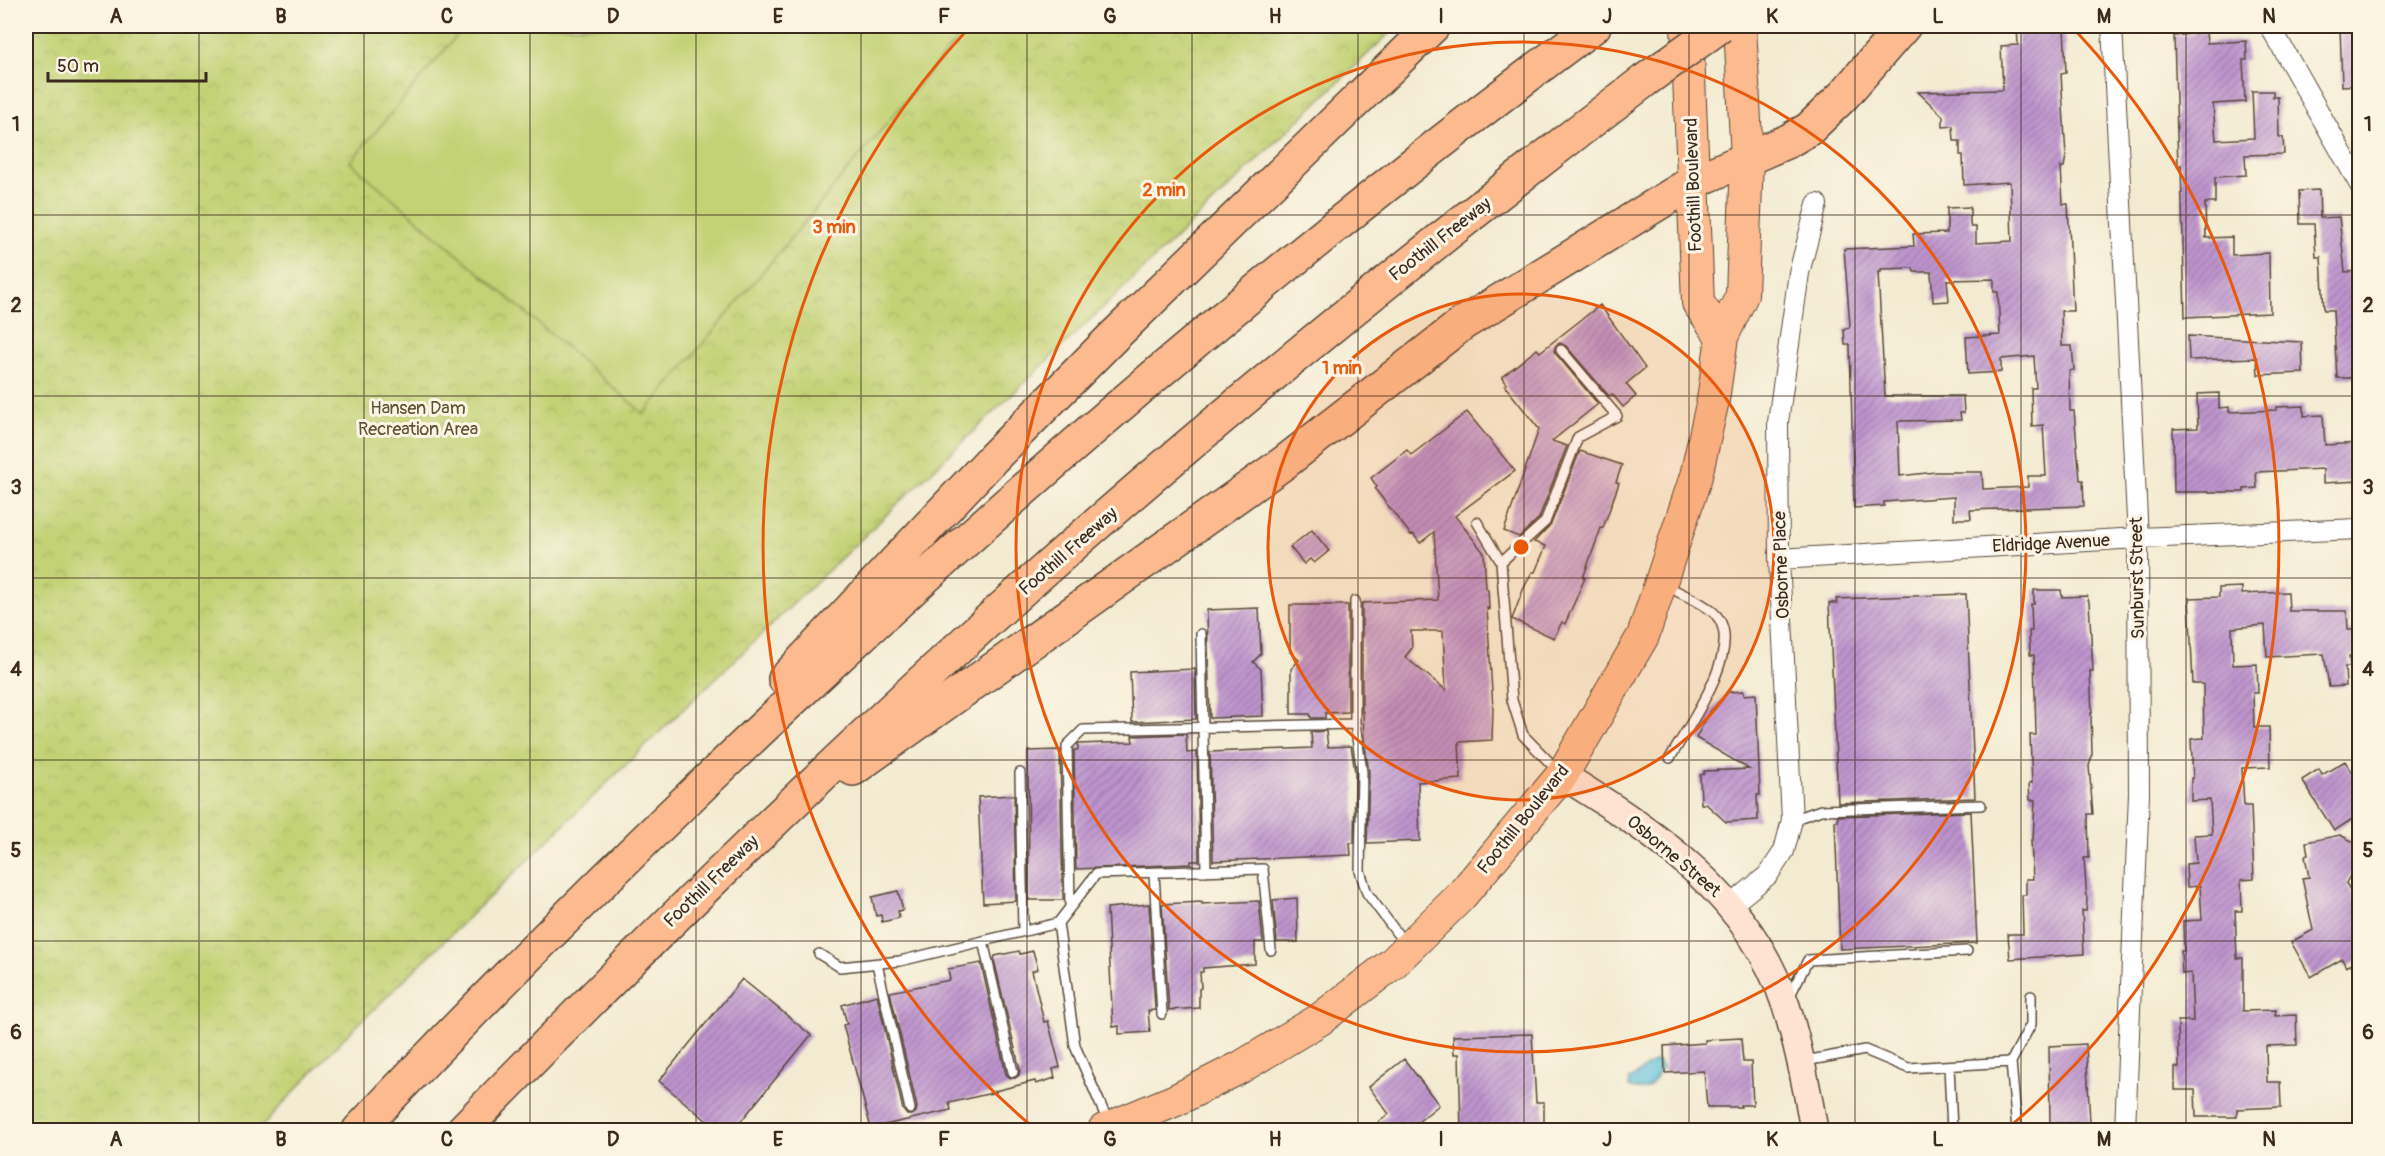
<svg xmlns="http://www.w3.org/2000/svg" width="2385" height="1156" font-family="Pangolin,sans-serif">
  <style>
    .park { fill: url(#park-crowns); stroke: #7e7e4a; stroke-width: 1.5 }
    .pitch { fill: #c2d275; stroke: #7e7e4a; stroke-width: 1.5 }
    .water { fill: #5cbfda; stroke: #4c747c; stroke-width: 1.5 }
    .building { fill: url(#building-hatch); fill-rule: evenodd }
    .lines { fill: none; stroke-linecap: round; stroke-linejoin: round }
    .service-casing { stroke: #574739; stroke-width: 12 }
    .minor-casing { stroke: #574739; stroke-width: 22 }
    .secondary-casing { stroke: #574739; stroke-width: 30 }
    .primary-casing { stroke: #574739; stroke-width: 34 }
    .motorway-casing { stroke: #574739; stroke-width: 36 }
    .service { stroke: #fff; stroke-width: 9 }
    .minor { stroke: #fff; stroke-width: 20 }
    .secondary { stroke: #fee3d2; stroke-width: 27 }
    .primary { stroke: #fcba8e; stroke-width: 32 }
    .motorway { stroke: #fcba8e; stroke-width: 33 }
    .motorway-bridge-casing { stroke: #574739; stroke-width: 36; stroke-linecap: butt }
    .motorway-bridge { stroke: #fcba8e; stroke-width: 33 }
    .grid { fill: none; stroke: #3b2a1e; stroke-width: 1.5; stroke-opacity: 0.55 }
    .ring { fill: none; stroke: #e8590c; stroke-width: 3 }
    .labels { text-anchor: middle; stroke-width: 6; stroke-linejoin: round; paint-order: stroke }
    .street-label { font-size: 18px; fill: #3b2a1e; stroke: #fcf5e5 }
    .park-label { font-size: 18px; fill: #5d5434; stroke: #fcf5e5 }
    .centre { fill: #e8590c; stroke: #fcf5e5; stroke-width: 3 }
    .ring-label { font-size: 18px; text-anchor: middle; font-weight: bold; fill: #e8590c; stroke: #fcf5e5; stroke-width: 6; stroke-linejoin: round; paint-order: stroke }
    .neatline { fill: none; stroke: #3b2a1e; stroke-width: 2 }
    .grid-label { font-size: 20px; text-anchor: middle; font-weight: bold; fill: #3b2a1e }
  </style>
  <defs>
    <pattern id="park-crowns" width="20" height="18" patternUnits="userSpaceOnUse" patternTransform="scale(1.5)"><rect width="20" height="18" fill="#c2d275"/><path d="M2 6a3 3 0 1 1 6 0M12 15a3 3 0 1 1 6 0" fill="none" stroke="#a8b465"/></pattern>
    <pattern id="building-hatch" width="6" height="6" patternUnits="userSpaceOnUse" patternTransform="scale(1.5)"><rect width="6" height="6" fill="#be94ce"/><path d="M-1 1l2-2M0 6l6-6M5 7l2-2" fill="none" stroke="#9c79a7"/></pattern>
  </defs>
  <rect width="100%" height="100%" fill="#fcf5e5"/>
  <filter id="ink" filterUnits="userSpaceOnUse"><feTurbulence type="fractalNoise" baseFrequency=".0167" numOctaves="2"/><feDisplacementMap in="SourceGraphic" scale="12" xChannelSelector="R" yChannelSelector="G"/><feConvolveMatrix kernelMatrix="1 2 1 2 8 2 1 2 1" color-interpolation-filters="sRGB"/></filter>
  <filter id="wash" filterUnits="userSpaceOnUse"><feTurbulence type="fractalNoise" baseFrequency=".008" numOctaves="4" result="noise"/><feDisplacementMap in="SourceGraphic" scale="24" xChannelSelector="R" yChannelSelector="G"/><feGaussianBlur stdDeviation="1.35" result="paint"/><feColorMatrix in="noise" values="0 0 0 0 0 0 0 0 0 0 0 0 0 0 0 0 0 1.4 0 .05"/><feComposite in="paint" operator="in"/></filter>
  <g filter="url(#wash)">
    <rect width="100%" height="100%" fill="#f3ebd1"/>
    <path class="park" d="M26,26H1397L671,721L339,1043L259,1130H26Z"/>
    <path class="pitch" d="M465,26H968L644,414L350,162Z"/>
    <path class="water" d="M1655,1061L1659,1062L1662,1068C1652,1084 1650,1095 1629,1087V1080Z"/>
    <g id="blocks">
      <path class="building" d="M2017,26H2064L2066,73L2061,74L2066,156L2064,167H2061L2063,204H2068L2073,311H2061L2062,346H2072L2074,370L2069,371L2070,411H2074L2080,480H2083L2084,506L1970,510L1971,519H1954V497L1884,502V506L1854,508L1850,345H1845L1844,329L1849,328L1850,325L1844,249L1914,246L1913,234L1947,233V208L1970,207V224L1971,227H1976V243L2012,241L2010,182L1964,185L1963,155H1960V141H1954L1953,126L1943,127V116L1918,92L2003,90L2001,46L2018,45ZM1913,268L1914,272H1931L1933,302L1949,301L1947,280L1994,279V292H1998L2000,335L1966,337L1968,374L2001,372V359L2034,356L2036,388H2031L2032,426L2043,425L2046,476H2028V487L1983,489L1982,472H1936L1900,476L1898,421L1961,420L1960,413H1964L1963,396H1885L1878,272H1881V269Z
        M2340,26H2360V85L2342,86Z
        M2206,32L2207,43L2246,41L2247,60H2243L2245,102L2213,104L2216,140L2254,138L2252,91H2273V97H2278L2279,137H2283L2284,154L2245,155L2246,175L2215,177V203H2205L2206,238L2232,237V255L2269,253L2270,313L2185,317L2181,165L2178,166L2174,36Z
        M2319,190L2320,218L2339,217L2345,272L2360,271V378H2337L2333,310H2324L2321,257H2316L2314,224H2300L2299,191Z
        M1600,305L1645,368L1626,384L1636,396L1623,407L1612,394L1609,396L1566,346L1560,343L1556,345L1554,351L1556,354L1598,404L1552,441L1567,446L1539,518L1519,537L1504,531L1539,429L1505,386L1507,384L1502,377L1537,349L1540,352Z
        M2188,336L2302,342L2303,373L2258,375L2257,358L2189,360Z
        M2219,393V408L2229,407V412L2276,410V407L2304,406V416L2323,415L2325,445L2360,443V481L2323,483V469L2256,472L2257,488L2244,489V492H2174L2173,429L2198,428L2197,394Z
        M1467,412L1515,471L1455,516L1484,553L1486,588L1488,590L1489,609L1487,608L1493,709L1492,740L1459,742L1461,779L1418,782L1420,841L1367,843L1369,772L1364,739L1363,712H1362V603L1438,600L1434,532L1420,543L1413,534L1411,535L1375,489L1377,487L1371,478L1407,450L1411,455ZM1411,631H1443L1446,690L1405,657L1412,648Z
        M1580,451L1622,465L1616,482L1619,483L1603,528H1601L1583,578H1585L1565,624L1562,622L1554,638L1512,619L1523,590L1532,572H1535L1546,546L1534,542L1551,524Z
        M1312,530L1329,551L1314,563L1310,559L1304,564L1290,547Z
        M2242,587V594L2288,592L2289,611H2347L2348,630H2360V655L2349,656L2350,667H2345L2346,686L2329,687L2324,654L2267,657L2265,625L2232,628L2233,665L2257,664L2258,693H2253L2254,727H2269L2270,767L2242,768L2244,806H2251L2254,879L2241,880L2242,911H2235L2237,958H2243V1011L2276,1010L2275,1016L2296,1015L2297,1045L2266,1046L2267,1082H2280L2281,1107L2237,1109V1117H2196L2195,1090H2175V1067H2179L2178,1021H2193L2191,973L2182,974L2181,951H2184L2183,921L2202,920L2200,886L2187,887L2186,864L2196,863L2194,835L2212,834L2210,800L2191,801V778H2193L2191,739L2204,738L2203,684H2193L2189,598L2219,597V588Z
        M2034,590H2061L2062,597L2087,596L2089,602L2093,671H2090L2092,713H2091L2092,756L2089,766L2093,814H2088L2089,858H2084L2087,901L2086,911H2082L2084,954L2010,959L2008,934H2023L2022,895H2026V879H2033L2031,840H2033L2035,800H2030L2029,783H2032L2030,735H2036L2034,655H2030L2029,631H2032L2031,604H2034Z
        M1966,594L1975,798L1838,803L1829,603H1837L1836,599Z
        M1290,605H1348V712L1325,713V718H1311L1310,714H1291V669L1299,660L1290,652Z
        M1259,608L1261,654L1253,662L1261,669L1263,716L1210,718L1207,610Z
        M1195,669L1196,719L1132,722L1130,672Z
        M1744,691V695L1756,694L1760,795H1757L1758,820L1726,822L1706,804H1701L1700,775L1704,774V771L1749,769L1696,738L1709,713L1728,692Z
        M1326,731L1328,747L1351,746L1355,772L1354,843H1350L1351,855L1213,861L1210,752L1312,748L1311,732Z
        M1186,734L1187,753L1197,752L1199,861H1191V864L1076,869L1074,750H1078V744L1133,742L1132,736Z
        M1060,750L1063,900H1029L1028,751Z
        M2345,761L2360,784V814L2334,831L2302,780L2319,769L2322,775Z
        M1014,795L1016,901L983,903L978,797Z
        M1971,812L1977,943L1840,949L1835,821H1838V816Z
        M2340,835L2360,845V858L2346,883L2360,907V960L2346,967L2342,959L2311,977L2291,942L2313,930L2302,878L2309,877L2305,856L2308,855L2306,842Z
        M898,891L903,910L898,911L899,918L882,922L881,915L876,916L872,897Z
        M1297,898L1298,942H1277L1273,900Z
        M1259,901L1263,942H1255V964L1203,968V972H1200L1201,988L1199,989V1008L1169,1010L1162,904L1202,902V904Z
        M1149,904L1155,1010L1148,1011L1150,1032L1119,1034V1026L1113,1027L1107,908Z
        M1019,951L1020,954L1033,951L1038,969L1032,971L1044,1022L1048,1021L1060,1067L1053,1069L1055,1078L1036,1084L1035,1081L995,1091L996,1092L949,1103L951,1110L871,1128L843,1025L847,1024L842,1005L877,995L903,1110L907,1115H912L916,1112L917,1107L890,992L950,980L948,969L981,963L1006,1074L1010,1078H1015L1019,1075L1020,1070L994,960L995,956Z
        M742,979L811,1035L733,1131H719L659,1081Z
        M1532,1034L1536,1102H1544V1126L1461,1129L1459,1054H1454L1453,1036Z
        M1741,1038L1743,1062H1751L1753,1105H1740L1741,1107H1707L1704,1071L1665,1073L1664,1046L1705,1043V1040Z
        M2086,1044L2090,1123H2050L2049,1046Z
        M1404,1059L1439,1105L1407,1131H1367L1389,1114L1369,1087Z"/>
    </g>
  </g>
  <g filter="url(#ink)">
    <use href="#blocks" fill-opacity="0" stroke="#574739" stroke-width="1.5"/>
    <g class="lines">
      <defs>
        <path id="service" d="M1477,522L1501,562L1512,700L1523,735L1558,771
          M1501,562L1545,522L1578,437L1617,416L1561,350
          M1664,585C1679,593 1711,605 1719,619C1741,653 1688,727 1670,758
          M1201,634L1206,871
          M1355,724L1362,772L1360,871L1367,893L1405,944
          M1020,773L1023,931
          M1792,820L1821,810L1981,805
          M1154,873L1162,1014
          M1070,906L1067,746L1083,730L1355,724V601
          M1058,923L1075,1046L1109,1124
          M983,941L1013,1072
          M819,954L840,967L900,961L1058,923L1096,874L1263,869L1271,950
          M877,964L910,1109
          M1788,999L1808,960L1967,951
          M1805,1061L1865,1050L1908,1068L2011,1062L2017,1130
          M2011,1062L2031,1024V996
          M1949,1066L1952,1130"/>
        <path id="minor" d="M2112,26L2138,538L2139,794L2125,1130
          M2270,26L2360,185
          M1779,559L2138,538L2360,529
          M1731,905L1768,875L1784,851L1792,820L1779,559L1778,422L1799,273L1817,204"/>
        <path id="secondary" d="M1562,775C1656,833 1750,896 1786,1006C1799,1047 1807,1088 1814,1130"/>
        <path id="primary" d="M1687,26L1698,303L1722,337
          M1104,1130L1176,1100L1241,1067L1319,1020L1393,963L1460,897L1562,775L1643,636L1696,476L1713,400L1722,337L1742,295L1747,159L1740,26"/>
        <path id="motorway" d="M785,679L993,458L1111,339L1433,26
          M853,769L1285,462L1462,324L1693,182L1788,141L1809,129L1843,96L1904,26
          M359,1130C508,972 662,821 821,673C1067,444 1324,226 1594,26
          M463,1130C644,944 830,763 1023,589C1223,411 1431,243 1644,81"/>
      </defs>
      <use href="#service" class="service-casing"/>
      <use href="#minor" class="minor-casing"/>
      <use href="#secondary" class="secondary-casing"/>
      <use href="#primary" class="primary-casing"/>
      <use href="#motorway" class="motorway-casing"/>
      <use href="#service" class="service"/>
      <use href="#minor" class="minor"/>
      <use href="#secondary" class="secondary"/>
      <use href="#primary" class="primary"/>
      <use href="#motorway" class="motorway"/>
      <defs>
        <path id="motorway-bridge" d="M1644,81L1720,26"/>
      </defs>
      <use href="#motorway-bridge" class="motorway-bridge-casing"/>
      <use href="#motorway-bridge" class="motorway-bridge"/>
    </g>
  </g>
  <path class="grid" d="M199,26V1130M364,26V1130M530,26V1130M696,26V1130M861,26V1130M1027,26V1130M1192,26V1130M1358,26V1130M1524,26V1130M1689,26V1130M1855,26V1130M2021,26V1130M2186,26V1130M26,215H2360M26,396H2360M26,578H2360M26,760H2360M26,941H2360"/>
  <circle cx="1521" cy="547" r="253" fill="#e8590c" fill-opacity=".12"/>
  <g class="ring">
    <circle cx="1521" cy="547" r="253"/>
    <circle cx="1521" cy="547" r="505"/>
    <path d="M1034 1128A758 758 0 0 1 967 30M2075 30A758 758 0 0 1 2008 1128"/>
  </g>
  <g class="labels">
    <g class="street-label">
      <text transform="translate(1693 185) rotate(-92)" y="6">Foothill Boulevard</text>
      <text transform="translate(1440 239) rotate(-38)" y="6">Foothill Freeway</text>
      <text transform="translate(2051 543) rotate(-3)" y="6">Eldridge Avenue</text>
      <text transform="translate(1068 551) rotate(-41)" y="6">Foothill Freeway</text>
      <text transform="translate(1781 565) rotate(-92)" y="6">Osborne Place</text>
      <text transform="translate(2137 578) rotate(-91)" y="6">Sunburst Street</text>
      <text transform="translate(1523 819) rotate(-51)" y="6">Foothill Boulevard</text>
      <text transform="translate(1674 856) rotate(40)" y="6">Osborne Street</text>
      <text transform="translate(711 881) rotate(-44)" y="6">Foothill Freeway</text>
    </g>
    <g class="park-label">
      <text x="418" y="414">Hansen Dam<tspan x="418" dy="21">Recreation Area</tspan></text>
    </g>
  </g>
  <circle cx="1521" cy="547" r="9" class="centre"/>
  <g class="ring-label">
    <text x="1164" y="196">2 min</text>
    <text x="834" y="233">3 min</text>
    <text x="1342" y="374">1 min</text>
  </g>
  <rect width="2385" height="1156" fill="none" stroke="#fcf5e5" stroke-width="66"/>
  <path d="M48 72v9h158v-9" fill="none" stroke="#3b2a1e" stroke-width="3"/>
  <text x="57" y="72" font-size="18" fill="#3b2a1e" stroke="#fcf5e5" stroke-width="4.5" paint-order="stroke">50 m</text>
  <rect x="33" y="33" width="2319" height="1090" class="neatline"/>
  <g class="grid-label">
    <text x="116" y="23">A</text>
    <text x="281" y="23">B</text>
    <text x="447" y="23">C</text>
    <text x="613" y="23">D</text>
    <text x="778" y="23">E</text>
    <text x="944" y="23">F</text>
    <text x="1110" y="23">G</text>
    <text x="1275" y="23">H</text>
    <text x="1441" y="23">I</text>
    <text x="1607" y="23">J</text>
    <text x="1772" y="23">K</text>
    <text x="1938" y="23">L</text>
    <text x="2104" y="23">M</text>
    <text x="2269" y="23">N</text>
    <text x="16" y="131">1</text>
    <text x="2368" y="131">1</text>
    <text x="16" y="312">2</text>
    <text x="2368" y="312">2</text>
    <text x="16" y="494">3</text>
    <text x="2368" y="494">3</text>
    <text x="16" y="676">4</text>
    <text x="2368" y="676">4</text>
    <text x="16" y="857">5</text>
    <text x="2368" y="857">5</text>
    <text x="16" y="1039">6</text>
    <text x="2368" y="1039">6</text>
    <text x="116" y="1146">A</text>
    <text x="281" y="1146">B</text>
    <text x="447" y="1146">C</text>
    <text x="613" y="1146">D</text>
    <text x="778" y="1146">E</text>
    <text x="944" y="1146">F</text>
    <text x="1110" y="1146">G</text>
    <text x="1275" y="1146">H</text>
    <text x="1441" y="1146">I</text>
    <text x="1607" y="1146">J</text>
    <text x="1772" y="1146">K</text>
    <text x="1938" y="1146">L</text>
    <text x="2104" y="1146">M</text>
    <text x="2269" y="1146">N</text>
  </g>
</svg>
